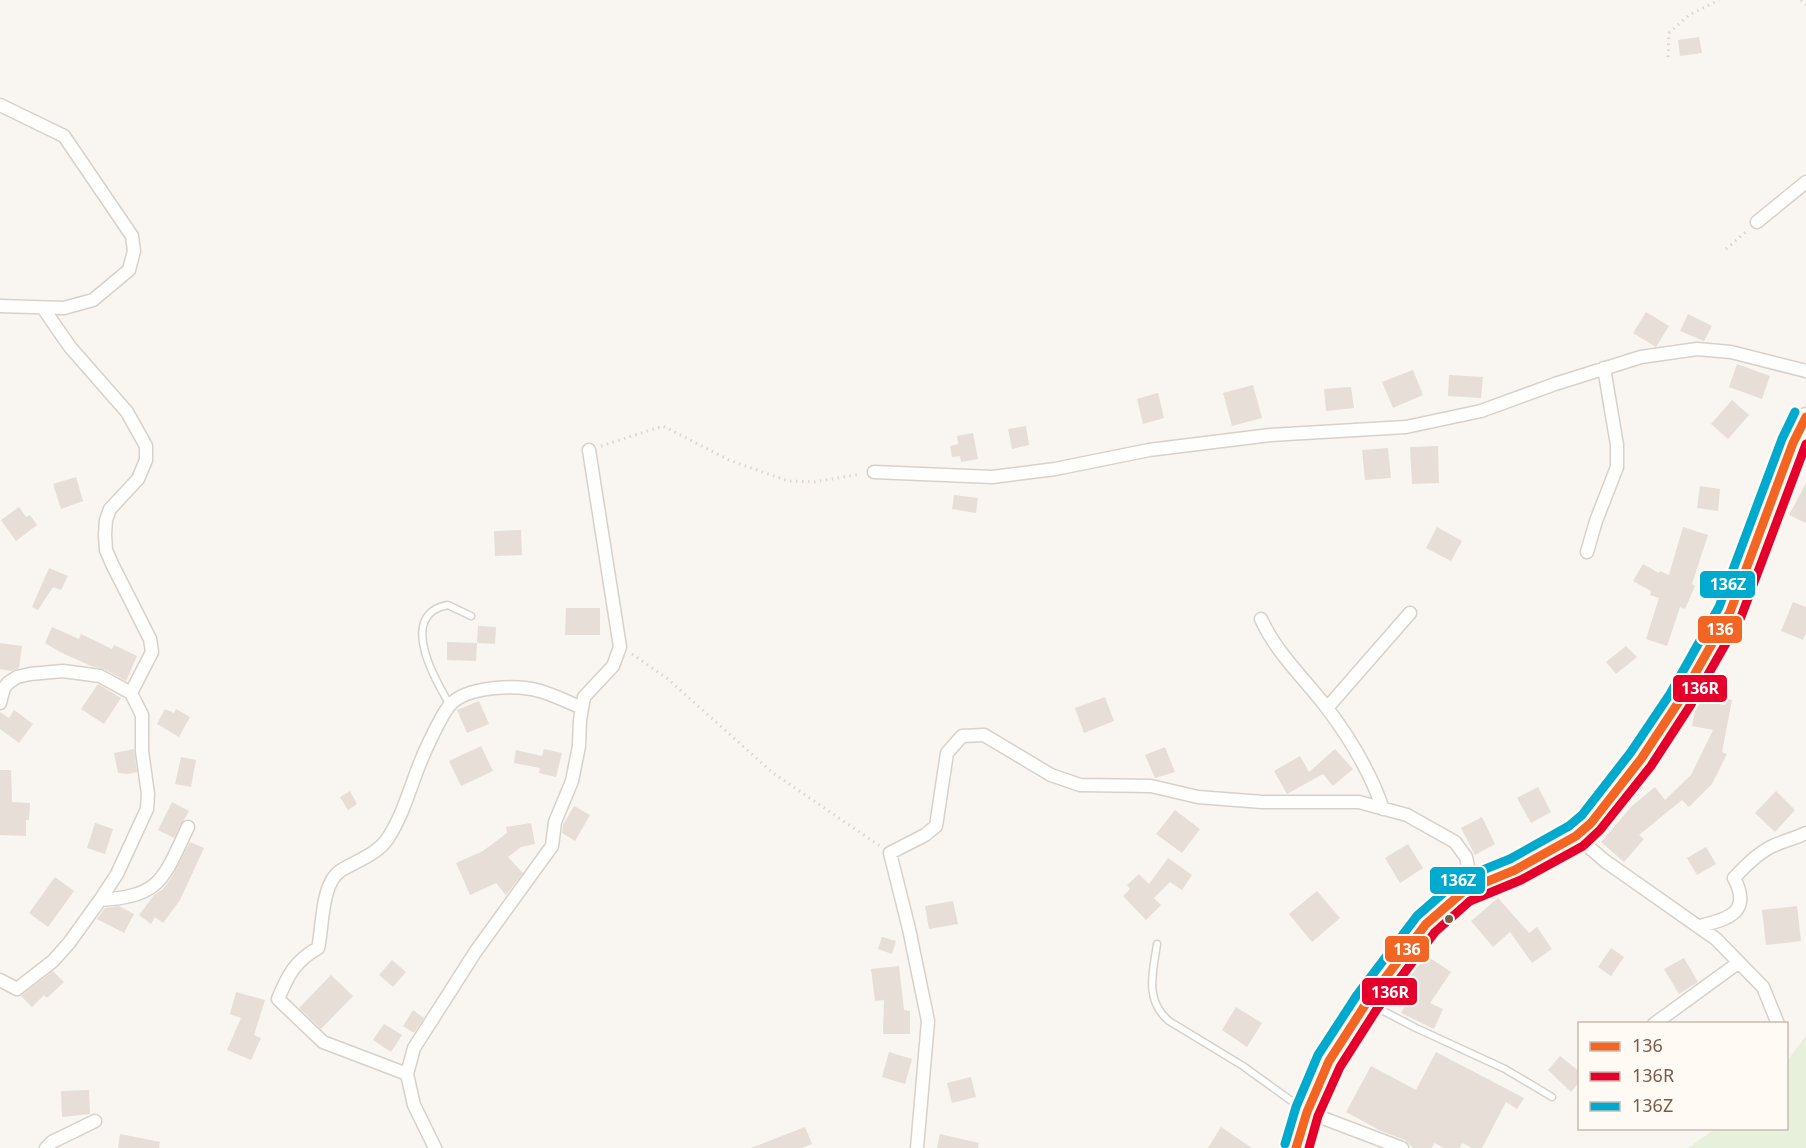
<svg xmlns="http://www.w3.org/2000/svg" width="1806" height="1148" font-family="'Noto Sans',sans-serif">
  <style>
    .green { fill: #e7f0db }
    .building { fill: #e6ded7 }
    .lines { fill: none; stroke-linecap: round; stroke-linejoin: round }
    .service-casing { stroke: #d7d1cb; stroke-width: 9 }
    .minor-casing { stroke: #d7d1cb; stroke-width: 15 }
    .secondary-casing { stroke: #d9d2cb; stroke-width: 21 }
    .path { stroke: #dcd5d0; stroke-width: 3; stroke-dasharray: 1.5 4.5; stroke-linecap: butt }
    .service { stroke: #fefefd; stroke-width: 6 }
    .minor { stroke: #fefefd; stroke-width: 12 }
    .secondary { stroke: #fefefd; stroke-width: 18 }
    .bus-1-casing { stroke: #fffaf3; stroke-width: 14 }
    .bus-2-casing { stroke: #fffaf3; stroke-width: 14 }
    .bus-3-casing { stroke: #fffaf3; stroke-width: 14 }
    .bus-1 { stroke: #f26522; stroke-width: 9 }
    .bus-2 { stroke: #e4002b; stroke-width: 9 }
    .bus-3 { stroke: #00a9ce; stroke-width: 9 }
    .bus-dot { fill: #7a5c4d; stroke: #fffaf3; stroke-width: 2 }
    .line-badge { stroke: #fffaf3; stroke-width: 2 }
    .badge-label { font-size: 16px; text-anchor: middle; font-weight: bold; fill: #fff }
  </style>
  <rect width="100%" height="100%" fill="#f9f5f0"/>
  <path class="green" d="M1806,1036V1148H1688L1715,1129L1786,1128L1787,1061Z"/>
  <path class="building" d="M1699,37L1702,53L1680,56L1678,40Z
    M1646,312L1669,326L1656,347L1633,333Z
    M1688,314L1712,326L1704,341L1680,331Z
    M1737,364L1770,376L1762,399L1729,387Z
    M1413,370L1423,395L1393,408L1382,382Z
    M1449,375L1483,377L1481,398L1448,396Z
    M1253,385L1262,418L1232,426L1223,393Z
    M1351,387L1354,408L1326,411L1324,389Z
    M1158,393L1164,418L1143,424L1137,399Z
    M1732,400L1749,415L1728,439L1711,424Z
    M1026,426L1029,445L1012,449L1008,429Z
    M973,433L978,459L961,462L960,456L952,457L950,446L958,444L957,436Z
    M1438,446L1439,483L1412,484L1410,447Z
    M1388,448L1391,478L1365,480L1362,450Z
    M76,477L83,501L61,509L53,484Z
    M1806,483V523L1789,515Z
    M1700,486L1720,489L1718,511L1697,508Z
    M954,495L978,498L976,513L952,509Z
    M19,507L26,517L30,515L37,525L16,541L1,520Z
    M1437,527L1462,541L1451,561L1426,548Z
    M1683,527L1708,535L1692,584L1695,586L1685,609L1680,607L1667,646L1646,639L1659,598L1650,595L1651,591L1633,581L1643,564L1659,573L1660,571L1669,575Z
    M521,530L522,555L495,556L494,531Z
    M49,568L68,576L61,590L53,587L38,610L32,607Z
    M1793,602L1806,607V633L1803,640L1781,631Z
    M566,608H600V635H565Z
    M478,626L496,627L495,644L477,643Z
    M52,627L79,639L81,634L112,649L114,645L137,656L126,681L104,669L91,666L60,652L45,643Z
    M447,642L477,643L476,661L447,660Z
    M0,643L22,646L19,668L11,671L0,669Z
    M1626,646L1637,657L1616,674L1606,662Z
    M98,684L121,698L104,724L81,709Z
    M1105,697L1114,721L1084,733L1075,708Z
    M1728,699L1732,700L1722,752L1727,754L1712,784L1689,807L1682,800L1639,835L1644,839L1624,862L1601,842L1632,806L1655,787L1665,800L1691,775L1713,730L1692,726L1697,700L1725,705Z
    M479,701L489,724L467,733L457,710Z
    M165,709L174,713L176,709L190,717L179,737L157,724Z
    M14,710L33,724L19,743L0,729V712L9,718Z
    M481,746L493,771L461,786L449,761Z
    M1165,747L1175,772L1155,778L1145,755Z
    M134,749L137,772L128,774L118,773L114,753Z
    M544,749L562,753L556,777L539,773L540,768L514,763L516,750L542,756Z
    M1335,749L1353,769L1333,786L1323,774L1287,794L1274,771L1300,756L1309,772Z
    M181,757L196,760L191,787L175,784Z
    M0,770H11L12,802L30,803L29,820H26V836L0,835Z
    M1538,787L1551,812L1531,823L1517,798Z
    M350,791L357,804L348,810L340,797Z
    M1776,791L1795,810L1775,832L1755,813Z
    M172,802L189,811L174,838L158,830Z
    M574,806L590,815L575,841L562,833L563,825Z
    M1175,810L1200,829L1182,853L1156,834Z
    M1482,817L1495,844L1475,855L1461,828Z
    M95,823L113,829L105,854L87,848Z
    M531,823L535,844L521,847L508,857L523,873L506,895L496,883L470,895L456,863L483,851L507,833L506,827Z
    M190,842L204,848L180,900L163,923L155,917L151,924L139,915L154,895L163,889L172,877Z
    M1408,844L1423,868L1400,883L1385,858Z
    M1706,847L1716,864L1697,875L1687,858Z
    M1168,858L1192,875L1182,890L1170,882L1154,898L1161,905L1146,920L1123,896L1130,889L1127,885L1139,874L1149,884Z
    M55,877L74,891L48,927L29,913Z
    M1317,891L1340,918L1312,942L1289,914Z
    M1498,898L1529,933L1537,927L1552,949L1532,963L1510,932L1493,947L1471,921Z
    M953,901L958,924L929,929L925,906Z
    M119,906L134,914L124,933L97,919L105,908Z
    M1797,906L1801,941L1766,945L1762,910Z
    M882,937L896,941L892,954L878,949Z
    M1611,948L1624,957L1611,976L1598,967Z
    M1421,952L1451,972L1430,1003L1443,1009L1434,1029L1401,1013L1413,990L1401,981Z
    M1684,958L1698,982L1679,994L1664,969Z
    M392,960L406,972L393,987L379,975Z
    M899,966L904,1010L910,1011V1034H883L884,1000L875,1001L871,969Z
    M53,971L64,982L47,998L44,995L32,1007L21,996Z
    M331,975L353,996L321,1029L299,1008Z
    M236,992L265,1000L254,1035L261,1038L251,1060L227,1050L241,1018L230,1014Z
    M1236,1007L1262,1023L1247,1047L1222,1030Z
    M413,1010L424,1018L414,1033L403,1026Z
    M384,1024L402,1035L391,1052L373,1040Z
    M889,1052L912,1059L905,1084L882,1077Z
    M1436,1052L1524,1098L1517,1109L1506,1102L1482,1148H1472L1462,1143L1460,1148H1444L1434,1143L1432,1148H1413L1405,1140L1381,1131L1346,1112L1371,1066L1416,1090Z
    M1560,1056L1580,1072V1081L1571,1092L1548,1070Z
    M971,1077L976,1097L952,1103L947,1083Z
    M89,1090L90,1114L62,1117L61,1091Z
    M805,1127L812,1144L802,1148H751Z
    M1221,1127L1252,1148H1208Z
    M120,1134L160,1142L159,1148H118Z
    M940,1134L979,1143L978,1148H937Z"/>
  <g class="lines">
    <defs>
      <path id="service" d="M450,705C435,680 397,614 448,605L471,616
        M1157,944C1153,972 1144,1000 1169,1021L1243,1066L1304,1110
        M1370,1004L1416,1028L1505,1069L1552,1097"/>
      <path id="minor" d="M0,105L64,136L132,236L134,251L129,270L93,300L64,308L0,306
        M1757,222L1806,182
        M43,308L70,347L127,412L146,446V460L138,479L110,509L106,520L105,534L106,550L112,564L150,639L152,652L131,693
        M874,472L992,477L1055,469L1149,450L1270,435L1406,427L1481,411L1555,384L1641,357L1697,349L1731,352L1806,371
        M1587,552L1596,521L1617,467V445L1604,368
        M1261,619C1277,654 1304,678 1327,708C1349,737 1371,774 1383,809
        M0,703L4,688L8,683L17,677L30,674L63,671L100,676L131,693L142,715V751L148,794L147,809L117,874L100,900L69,943L53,961L17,989L0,980
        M1327,708L1410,613
        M1576,836L1605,861L1716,939L1763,987L1778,1024
        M100,900C162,896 163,879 188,827
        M1700,926C1729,919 1752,912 1734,878C1745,866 1760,851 1775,845C1786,840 1796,838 1806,833
        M1654,1024L1738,963
        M407,1074L323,1042L278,999C288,975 295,961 318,948C323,927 321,884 340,871C356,861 378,854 388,838C403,815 410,788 420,763C426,748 440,718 449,706C465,686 517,684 540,691C554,695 568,702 582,708
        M1307,1112L1402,1148
        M46,1148L52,1142L95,1121
        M435,1148L414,1105L407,1074L414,1048L476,951L552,846L555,822L572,781L579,746L580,720L584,697L613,666L620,647L589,450
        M917,1148L928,1021L909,929L890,853L925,835L936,826L947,753L962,736L984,735L1051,775L1080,785L1151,786L1198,797L1262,802H1359L1407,815L1455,842L1466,857L1469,872L1464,891"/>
      <path id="secondary" d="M1296,1148L1307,1112L1329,1061L1367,1002L1426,924L1464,891L1515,870L1576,836L1591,823L1641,759L1680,700L1730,612L1793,443L1806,417"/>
    </defs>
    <use href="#service" class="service-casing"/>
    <use href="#minor" class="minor-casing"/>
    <use href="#secondary" class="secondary-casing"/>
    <path class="path" d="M1801,0L1806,5
      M1668,57L1669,33L1689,15L1719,0
      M1726,249L1748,230
      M601,446L663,426L729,460L788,481L814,482L861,474
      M632,654L668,679L773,773L880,846"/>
    <use href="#service" class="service"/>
    <use href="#minor" class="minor"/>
    <use href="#secondary" class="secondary"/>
    <defs>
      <path id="bus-1" d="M1296,1148L1307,1112L1329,1061L1367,1002L1426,924L1464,891L1515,870L1576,836L1591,823L1641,759L1680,700L1730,612L1793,443L1806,417"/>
      <path id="bus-2" d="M1309,1148L1318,1116L1340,1067L1377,1009L1435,932L1470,901L1521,880L1583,846L1600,830L1651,766L1690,706L1741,617L1806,444"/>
      <path id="bus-3" d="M1285,1144L1296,1107L1318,1055L1357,995L1417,916L1458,880L1510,859L1569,826L1582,815L1631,752L1670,694L1719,607L1782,439L1795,412"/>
    </defs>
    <use href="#bus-1" class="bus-1-casing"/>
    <use href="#bus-2" class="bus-2-casing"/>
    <use href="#bus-3" class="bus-3-casing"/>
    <use href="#bus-1" class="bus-1"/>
    <use href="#bus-2" class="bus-2"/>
    <use href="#bus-3" class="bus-3"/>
  </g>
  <circle class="bus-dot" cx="1449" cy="919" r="5"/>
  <g class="line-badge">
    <rect x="1699" y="570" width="57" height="29" rx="6" fill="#00a9ce"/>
    <rect x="1697" y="615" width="46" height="29" rx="6" fill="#f26522"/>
    <rect x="1672" y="674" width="56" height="29" rx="6" fill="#e4002b"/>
    <rect x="1429" y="866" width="57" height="29" rx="6" fill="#00a9ce"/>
    <rect x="1384" y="935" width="46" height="28" rx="6" fill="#f26522"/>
    <rect x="1361" y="977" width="57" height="29" rx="6" fill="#e4002b"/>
  </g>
  <g class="badge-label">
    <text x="1728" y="590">136Z</text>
    <text x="1720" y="635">136</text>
    <text x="1700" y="694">136R</text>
    <text x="1458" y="886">136Z</text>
    <text x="1407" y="955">136</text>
    <text x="1390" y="998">136R</text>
  </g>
  <rect x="1578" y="1022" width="210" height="108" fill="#fffaf3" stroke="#cabbb1" stroke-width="1.5"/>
  <rect x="1590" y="1042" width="30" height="9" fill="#f26522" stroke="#cabbb1" stroke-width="1.5"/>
  <text x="1632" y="1052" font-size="18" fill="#7a5c4d">136</text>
  <rect x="1590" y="1072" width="30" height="9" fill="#e4002b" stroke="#cabbb1" stroke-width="1.5"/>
  <text x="1632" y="1082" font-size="18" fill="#7a5c4d">136R</text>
  <rect x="1590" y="1102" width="30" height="9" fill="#00a9ce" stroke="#cabbb1" stroke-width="1.5"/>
  <text x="1632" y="1112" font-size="18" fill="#7a5c4d">136Z</text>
</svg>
